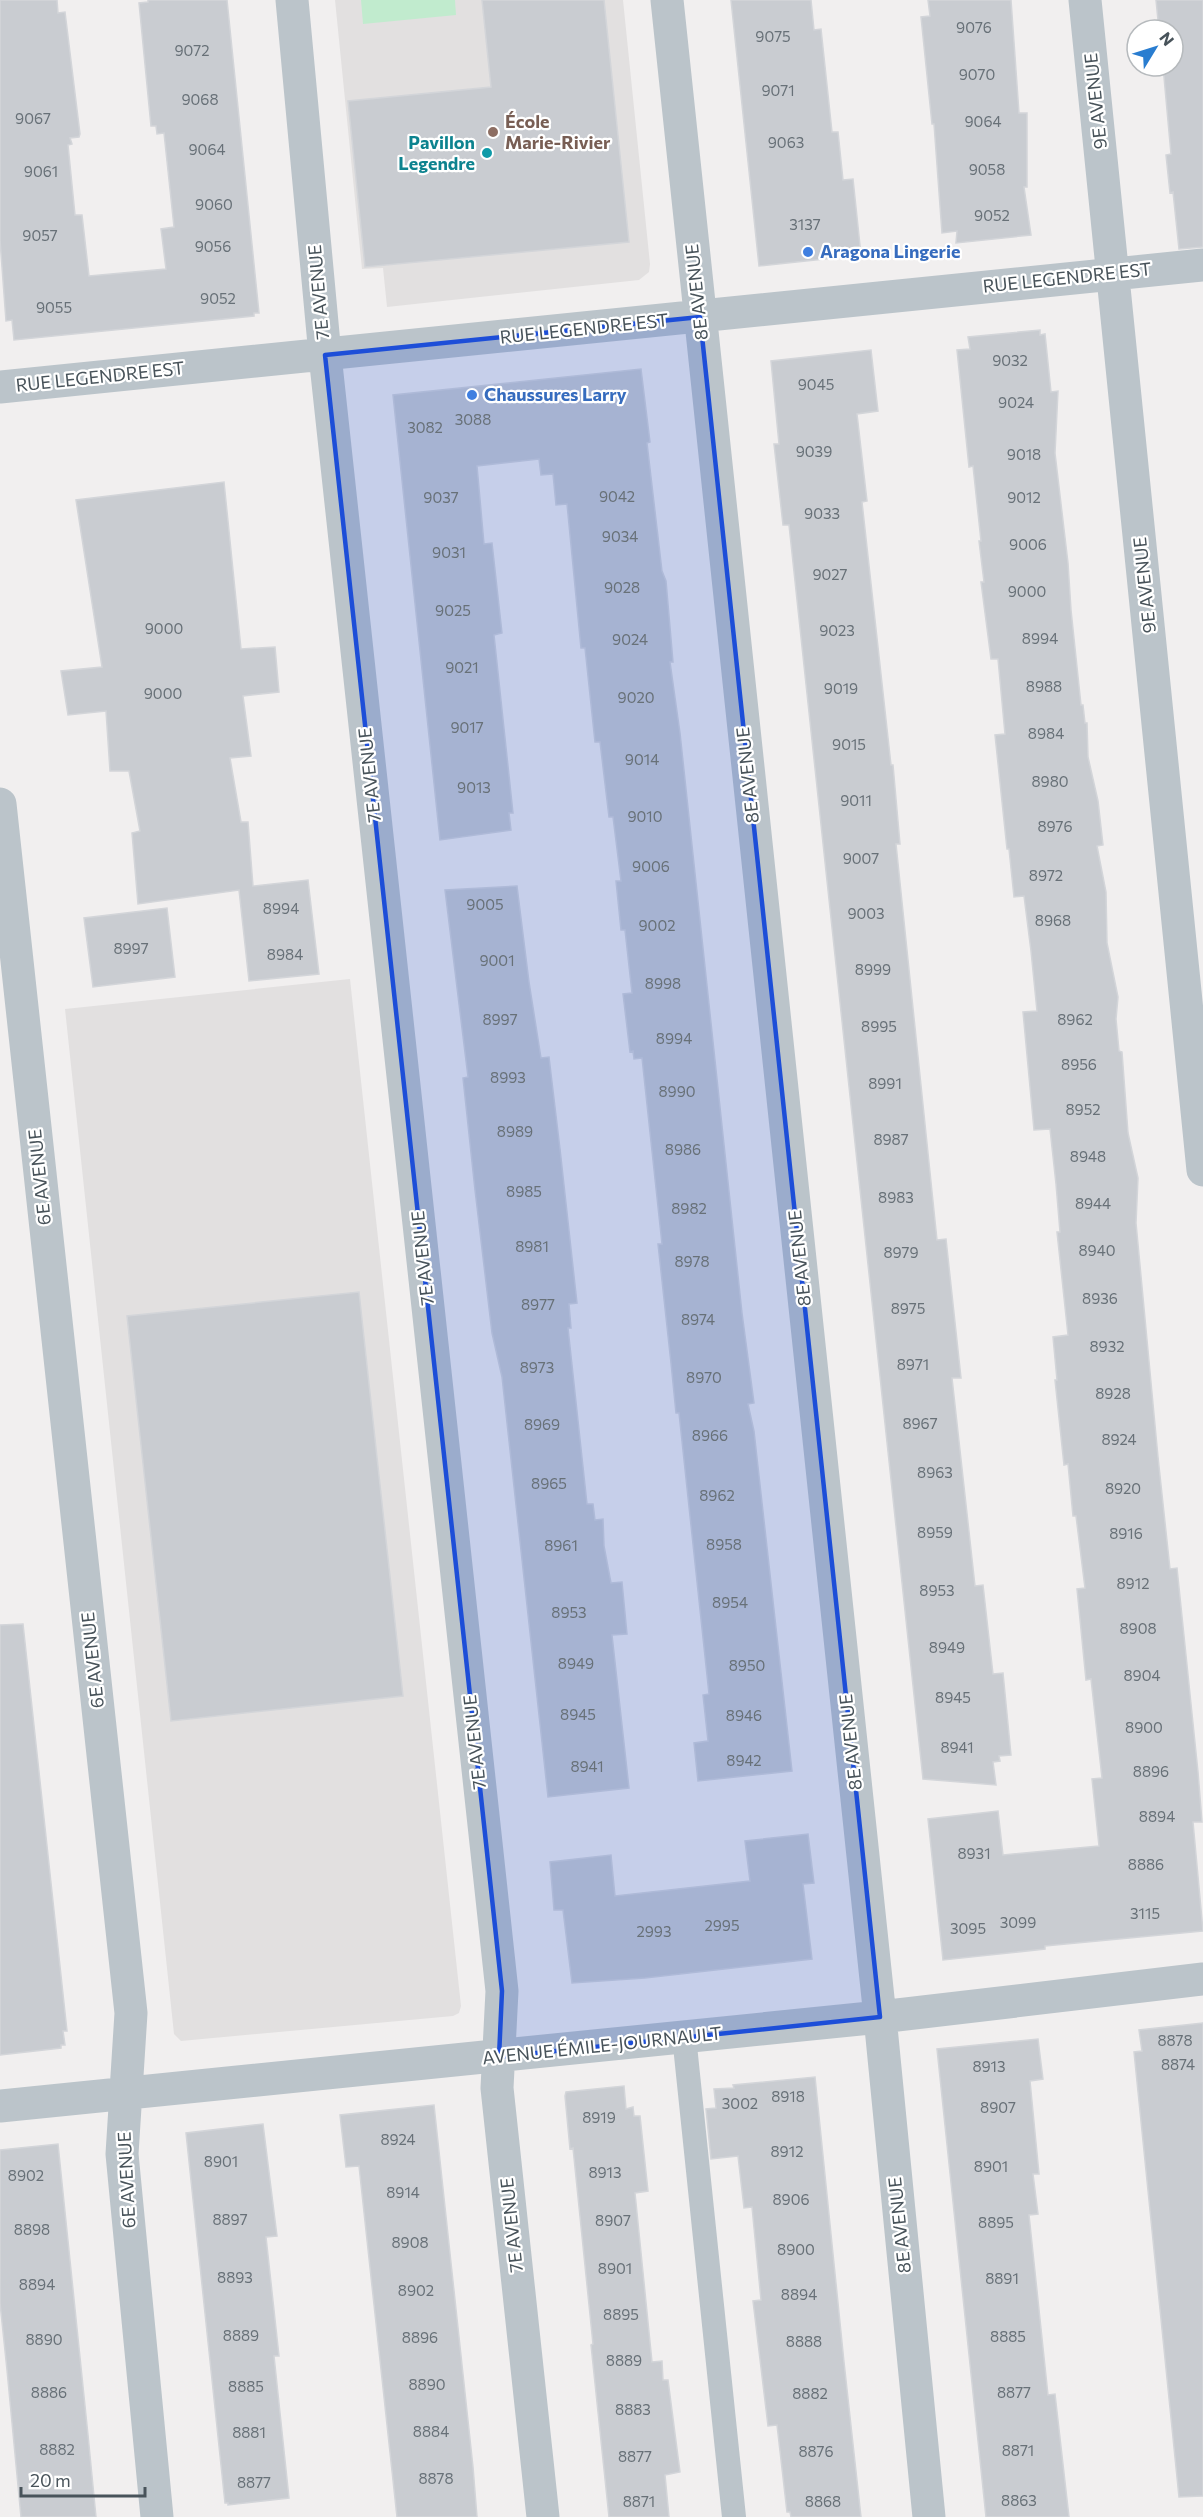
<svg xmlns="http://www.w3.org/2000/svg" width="1203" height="2517" font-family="Commissioner,sans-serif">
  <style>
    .education { fill: #e2e0e0 }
    .green { fill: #c1ebce }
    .building { fill: #c9ccd1; stroke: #d3d5d9; stroke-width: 1.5 }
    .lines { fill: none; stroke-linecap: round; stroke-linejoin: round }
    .lane { stroke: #bbc4ca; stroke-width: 24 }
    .street { stroke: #bbc4ca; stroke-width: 33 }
    .marked { fill: #1d4ed8; fill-opacity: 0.2; stroke: #1d4ed8; stroke-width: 4.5; stroke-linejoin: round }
    .education-dot { fill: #8d6e63; stroke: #fff; stroke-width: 2 }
    .culture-dot { fill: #0f9aa8; stroke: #fff; stroke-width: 2 }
    .shop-dot { fill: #3f7fe0; stroke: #fff; stroke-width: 2 }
    .labels { text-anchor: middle; stroke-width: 4.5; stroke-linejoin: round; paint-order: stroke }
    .number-label { font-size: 15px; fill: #687178 }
    .street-label { font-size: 18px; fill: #48535a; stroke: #fff }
    .education-label { font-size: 18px; font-weight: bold; fill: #785e54; stroke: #fff; text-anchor: start }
    .culture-label { font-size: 18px; font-weight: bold; fill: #0d838f; stroke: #fff; text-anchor: end }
    .shop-label { font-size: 18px; font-weight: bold; fill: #366cbe; stroke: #fff; text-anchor: start }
  </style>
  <rect width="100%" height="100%" fill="#f1efef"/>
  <path class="education" d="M335,0H623L650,264L649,272L639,280L387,307L383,268L362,269Z
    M350,979L461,2006L459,2013L453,2016L181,2041L174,2034L65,1009Z"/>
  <path class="green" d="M361,0H455L456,15L363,24Z"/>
  <path class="building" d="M0,0H57L58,13L65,12L80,134L79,137L70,138L72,144L68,145L75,215H82L89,276L166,269L161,229L174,227L164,133L157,134L156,126H151L139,3L148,2V0H227L259,313H254V316L14,340L12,320L6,321L0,240Z
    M482,0H604L629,242L365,267L348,101L491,87Z
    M731,0H811L814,30L821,29L832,132H838L843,180L853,179L861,255L759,266Z
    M928,0H1011L1019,113H1027V187H1024L1031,235L956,243L957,231L942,233L934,124H932L921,17L930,16Z
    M1156,0H1203V247L1179,249L1173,192L1170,193L1166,155L1171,154L1163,66H1173V30H1159Z
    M1040,330V335L1045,334L1051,392L1058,391L1055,453L1068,563L1071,610L1081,705H1083L1085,723H1087L1088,757L1098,801L1103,845L1097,846L1106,892L1107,943L1118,997L1116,1019L1119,1051L1122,1052L1128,1133L1138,1178L1136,1223L1158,1457L1170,1569L1177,1568L1198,1772L1202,1822H1193L1203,1931L1045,1946V1949L943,1960L928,1819L998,1811L1003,1855L1099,1846L1092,1779L1102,1778L1091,1679L1086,1680L1077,1589L1085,1588L1076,1516H1073L1068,1464L1064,1465L1055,1380H1057L1053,1337L1068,1335L1057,1232H1060L1056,1184L1050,1129L1034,1130L1023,1012L1037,1011L1031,951L1024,896L1014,897L1009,849H1007L995,735L1005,734L998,659H991L981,582H984L979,541H981L973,466L969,467L957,350L970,349L968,337Z
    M871,350L878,411L857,414L867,501L862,502L891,765H893L900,844H896L937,1240L946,1239L961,1378H952L975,1586L983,1585L993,1674L1003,1673L1011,1755L999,1756L1000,1761L993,1762L996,1785L923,1779L789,525H783L774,444H779L771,361Z
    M641,369L650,442L647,443L662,571L666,581L673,662H670L680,733L742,1313L754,1403L748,1404L754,1431L792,1771L698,1781L694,1743L708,1741L703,1695L709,1694L679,1413H676L671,1363L658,1244H662L642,1058L634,1059L633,1051L630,1052L623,994L632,993L625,930H621L616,881H621L613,817H609L600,742H595L585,648H581L567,504L556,505L553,474L541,475L539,459L477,466L484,544L492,543L502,633L494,635L513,813H509L511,830L440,840L393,395Z
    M224,482L241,649L275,647L279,692L243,696L251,756L230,758L241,822H248L253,886L308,880L319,974L249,981L239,890L138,904L132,833L140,831L129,771H110L106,711L68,715L61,671L102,667L76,500Z
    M517,886L529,982L541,1058L549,1057L560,1149L577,1303L569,1304L571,1328H568L587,1504H593L595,1520L603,1519L604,1546L611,1583L622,1582L627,1634L612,1635L629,1788L548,1797L502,1377L492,1333L475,1190L463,1078L468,1077L445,890Z
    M167,908L175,977L93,987L84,918Z
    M359,1292L403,1696L171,1721L127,1316Z
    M23,1624L67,2031H63L65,2045H61V2048L0,2055V1625Z
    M808,1834L814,1883L803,1884L812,1959L645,1978L572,1983L563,1910H554L550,1862L611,1855L615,1896L750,1881L745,1841Z
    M1203,2023V2496L1179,2497L1134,2052L1142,2051L1139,2030Z
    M1038,2039L1043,2079L1030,2081L1039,2174H1033L1038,2214L1029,2215L1048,2395L1055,2394L1069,2517H986L937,2049Z
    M815,2077L844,2362L861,2517H791L790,2512H787L777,2425L768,2426L753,2301L761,2300L752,2207L744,2208L738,2156L711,2159L706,2109L716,2108L714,2089L734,2088L733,2085Z
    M624,2086L626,2109L633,2107L634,2116H640L648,2191L635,2193L652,2362L662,2361L663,2380H668L680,2472L665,2475L669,2517H609L591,2345L593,2344L573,2148L570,2149L565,2096L566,2092Z
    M434,2105L473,2467L477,2517H397L359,2166L346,2167L340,2115Z
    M263,2124L277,2236L266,2237L279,2356H274L289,2498L228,2505V2503H225L186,2133Z
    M58,2144L88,2435L96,2517H21L7,2370L0,2303V2150Z"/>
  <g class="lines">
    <path class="lane" d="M684,2036L734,2517"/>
    <path class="street" d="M292,0L325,355L502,1991L497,2088L543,2517
      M667,0L880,2017L929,2517
      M1085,0L1203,1170
      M0,387L1203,265
      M0,804L131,2013L122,2154L157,2517
      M0,2106L880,2017L1203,1979"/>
  </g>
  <path class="marked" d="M700,317L880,2017L499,2057L502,1991L325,355Z"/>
  <circle class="education-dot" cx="493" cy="132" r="6"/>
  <circle class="culture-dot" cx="487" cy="153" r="6"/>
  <g class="shop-dot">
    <circle cx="808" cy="252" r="6"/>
    <circle cx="472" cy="395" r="6"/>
  </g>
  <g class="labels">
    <g class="number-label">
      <text x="974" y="33">9076</text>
      <text x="773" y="42">9075</text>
      <text x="192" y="56">9072</text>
      <text x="977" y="80">9070</text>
      <text x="778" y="96">9071</text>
      <text x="200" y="105">9068</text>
      <text x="33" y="124">9067</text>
      <text x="983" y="127">9064</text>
      <text x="786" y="148">9063</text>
      <text x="207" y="155">9064</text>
      <text x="987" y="175">9058</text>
      <text x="41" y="177">9061</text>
      <text x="214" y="210">9060</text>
      <text x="992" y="221">9052</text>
      <text x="805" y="230">3137</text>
      <text x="40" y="241">9057</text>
      <text x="213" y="252">9056</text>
      <text x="218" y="304">9052</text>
      <text x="54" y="313">9055</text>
      <text x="1010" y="366">9032</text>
      <text x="816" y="390">9045</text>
      <text x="1016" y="408">9024</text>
      <text x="473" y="425">3088</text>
      <text x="425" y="433">3082</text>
      <text x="814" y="457">9039</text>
      <text x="1024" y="460">9018</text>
      <text x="617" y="502">9042</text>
      <text x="441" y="503">9037</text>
      <text x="1024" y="503">9012</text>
      <text x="822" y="519">9033</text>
      <text x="620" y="542">9034</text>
      <text x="1028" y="550">9006</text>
      <text x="449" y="558">9031</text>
      <text x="830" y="580">9027</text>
      <text x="622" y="593">9028</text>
      <text x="1027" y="597">9000</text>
      <text x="453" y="616">9025</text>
      <text x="164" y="634">9000</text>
      <text x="837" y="636">9023</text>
      <text x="1040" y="644">8994</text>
      <text x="630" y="645">9024</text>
      <text x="462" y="673">9021</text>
      <text x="1044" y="692">8988</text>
      <text x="841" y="694">9019</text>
      <text x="163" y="699">9000</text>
      <text x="636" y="703">9020</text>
      <text x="467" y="733">9017</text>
      <text x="1046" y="739">8984</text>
      <text x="849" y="750">9015</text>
      <text x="642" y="765">9014</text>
      <text x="1050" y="787">8980</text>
      <text x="474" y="793">9013</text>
      <text x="856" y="806">9011</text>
      <text x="645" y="822">9010</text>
      <text x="1055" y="832">8976</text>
      <text x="861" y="864">9007</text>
      <text x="651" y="872">9006</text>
      <text x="1046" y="881">8972</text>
      <text x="485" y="910">9005</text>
      <text x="281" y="914">8994</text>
      <text x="866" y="919">9003</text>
      <text x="1053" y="926">8968</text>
      <text x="657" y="931">9002</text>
      <text x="131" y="954">8997</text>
      <text x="285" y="960">8984</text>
      <text x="497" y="966">9001</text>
      <text x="873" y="975">8999</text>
      <text x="663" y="989">8998</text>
      <text x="500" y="1025">8997</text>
      <text x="1075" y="1025">8962</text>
      <text x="879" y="1032">8995</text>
      <text x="674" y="1044">8994</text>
      <text x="1079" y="1070">8956</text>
      <text x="508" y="1083">8993</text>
      <text x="885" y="1089">8991</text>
      <text x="677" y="1097">8990</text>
      <text x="1083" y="1115">8952</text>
      <text x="515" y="1137">8989</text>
      <text x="891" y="1145">8987</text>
      <text x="683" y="1155">8986</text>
      <text x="1088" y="1162">8948</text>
      <text x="524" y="1197">8985</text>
      <text x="896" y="1203">8983</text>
      <text x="1093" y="1209">8944</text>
      <text x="689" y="1214">8982</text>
      <text x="532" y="1252">8981</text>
      <text x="1097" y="1256">8940</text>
      <text x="901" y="1258">8979</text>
      <text x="692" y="1267">8978</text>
      <text x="1100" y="1304">8936</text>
      <text x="538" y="1310">8977</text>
      <text x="908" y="1314">8975</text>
      <text x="698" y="1325">8974</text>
      <text x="1107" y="1352">8932</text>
      <text x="913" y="1370">8971</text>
      <text x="537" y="1373">8973</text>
      <text x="704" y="1383">8970</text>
      <text x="1113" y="1399">8928</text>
      <text x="920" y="1429">8967</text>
      <text x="542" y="1430">8969</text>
      <text x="710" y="1441">8966</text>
      <text x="1119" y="1445">8924</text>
      <text x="935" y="1478">8963</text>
      <text x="549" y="1489">8965</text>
      <text x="1123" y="1494">8920</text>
      <text x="717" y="1501">8962</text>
      <text x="935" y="1538">8959</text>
      <text x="1126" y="1539">8916</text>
      <text x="724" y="1550">8958</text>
      <text x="561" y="1551">8961</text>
      <text x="1133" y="1589">8912</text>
      <text x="937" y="1596">8953</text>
      <text x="730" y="1608">8954</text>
      <text x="569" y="1618">8953</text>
      <text x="1138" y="1634">8908</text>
      <text x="947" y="1653">8949</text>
      <text x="576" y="1669">8949</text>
      <text x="747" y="1671">8950</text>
      <text x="1142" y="1681">8904</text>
      <text x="953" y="1703">8945</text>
      <text x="578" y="1720">8945</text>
      <text x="744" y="1721">8946</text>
      <text x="1144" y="1733">8900</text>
      <text x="957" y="1753">8941</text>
      <text x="744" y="1766">8942</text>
      <text x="587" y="1772">8941</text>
      <text x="1151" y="1777">8896</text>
      <text x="1157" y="1822">8894</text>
      <text x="974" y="1859">8931</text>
      <text x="1146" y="1870">8886</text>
      <text x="1145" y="1919">3115</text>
      <text x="1018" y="1928">3099</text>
      <text x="722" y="1931">2995</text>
      <text x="968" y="1934">3095</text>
      <text x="654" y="1937">2993</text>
      <text x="1175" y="2046">8878</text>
      <text x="1178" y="2070">8874</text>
      <text x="989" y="2072">8913</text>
      <text x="788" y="2102">8918</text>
      <text x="740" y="2109">3002</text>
      <text x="998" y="2113">8907</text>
      <text x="599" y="2123">8919</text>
      <text x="398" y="2145">8924</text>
      <text x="787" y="2157">8912</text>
      <text x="221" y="2167">8901</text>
      <text x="991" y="2172">8901</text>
      <text x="605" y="2178">8913</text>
      <text x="26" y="2181">8902</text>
      <text x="403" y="2198">8914</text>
      <text x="791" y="2205">8906</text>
      <text x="230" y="2225">8897</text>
      <text x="613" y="2226">8907</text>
      <text x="996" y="2228">8895</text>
      <text x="32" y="2235">8898</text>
      <text x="410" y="2248">8908</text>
      <text x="796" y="2255">8900</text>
      <text x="615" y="2274">8901</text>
      <text x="235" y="2283">8893</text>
      <text x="1002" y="2284">8891</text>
      <text x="37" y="2290">8894</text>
      <text x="416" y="2296">8902</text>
      <text x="799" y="2300">8894</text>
      <text x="621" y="2320">8895</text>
      <text x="241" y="2341">8889</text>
      <text x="1008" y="2342">8885</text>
      <text x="420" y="2343">8896</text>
      <text x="44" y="2345">8890</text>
      <text x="804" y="2347">8888</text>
      <text x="624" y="2366">8889</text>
      <text x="427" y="2390">8890</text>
      <text x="246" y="2392">8885</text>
      <text x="49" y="2398">8886</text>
      <text x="1014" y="2398">8877</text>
      <text x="810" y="2399">8882</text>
      <text x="633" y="2415">8883</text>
      <text x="431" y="2437">8884</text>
      <text x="249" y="2438">8881</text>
      <text x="57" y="2455">8882</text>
      <text x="1018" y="2456">8871</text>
      <text x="816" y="2457">8876</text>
      <text x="635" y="2462">8877</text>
      <text x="436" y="2484">8878</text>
      <text x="254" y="2488">8877</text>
      <text x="1019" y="2506">8863</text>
      <text x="639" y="2507">8871</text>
      <text x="823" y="2507">8868</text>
    </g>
    <g class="street-label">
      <text transform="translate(1096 101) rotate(-96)" y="6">9E AVENUE</text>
      <text transform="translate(1067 278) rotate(-6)" y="6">RUE LEGENDRE EST</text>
      <text transform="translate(319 292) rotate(-95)" y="6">7E AVENUE</text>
      <text transform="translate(697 292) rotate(-96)" y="6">8E AVENUE</text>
      <text transform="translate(584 329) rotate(-6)" y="6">RUE LEGENDRE EST</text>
      <text transform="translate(100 377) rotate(-6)" y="6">RUE LEGENDRE EST</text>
      <text transform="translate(1145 585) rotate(-96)" y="6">9E AVENUE</text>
      <text transform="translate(370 775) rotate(-96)" y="6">7E AVENUE</text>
      <text transform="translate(748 775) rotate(-96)" y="6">8E AVENUE</text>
      <text transform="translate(40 1177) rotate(-96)" y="6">6E AVENUE</text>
      <text transform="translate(423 1258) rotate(-96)" y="6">7E AVENUE</text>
      <text transform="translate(800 1258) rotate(-96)" y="6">8E AVENUE</text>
      <text transform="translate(93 1660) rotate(-96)" y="6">6E AVENUE</text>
      <text transform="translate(475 1742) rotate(-96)" y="6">7E AVENUE</text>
      <text transform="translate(851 1742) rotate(-96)" y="6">8E AVENUE</text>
      <text transform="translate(602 2046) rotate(-6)" y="6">AVENUE ÉMILE-JOURNAULT</text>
      <text transform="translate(127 2180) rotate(-93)" y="6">6E AVENUE</text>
      <text transform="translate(512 2225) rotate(-96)" y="6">7E AVENUE</text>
      <text transform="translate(900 2225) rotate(-96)" y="6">8E AVENUE</text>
    </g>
    <g class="education-label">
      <text x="505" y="128">École<tspan x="505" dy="21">Marie-Rivier</tspan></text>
    </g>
    <g class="culture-label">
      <text x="475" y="149">Pavillon<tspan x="475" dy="21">Legendre</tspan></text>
    </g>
    <g class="shop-label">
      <text x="820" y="258">Aragona Lingerie</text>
      <text x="484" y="401">Chaussures Larry</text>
    </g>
  </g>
  <g transform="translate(1155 48) rotate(52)"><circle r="28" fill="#ffffff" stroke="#b6babd" stroke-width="1.5"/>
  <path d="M0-4.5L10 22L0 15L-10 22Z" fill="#297dd0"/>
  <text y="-9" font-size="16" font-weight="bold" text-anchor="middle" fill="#48535a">N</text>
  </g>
  <path d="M21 2487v9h124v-9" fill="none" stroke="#48535a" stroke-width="3"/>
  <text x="30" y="2487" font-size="18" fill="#48535a" stroke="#ffffff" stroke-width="4.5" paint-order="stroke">20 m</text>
</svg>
